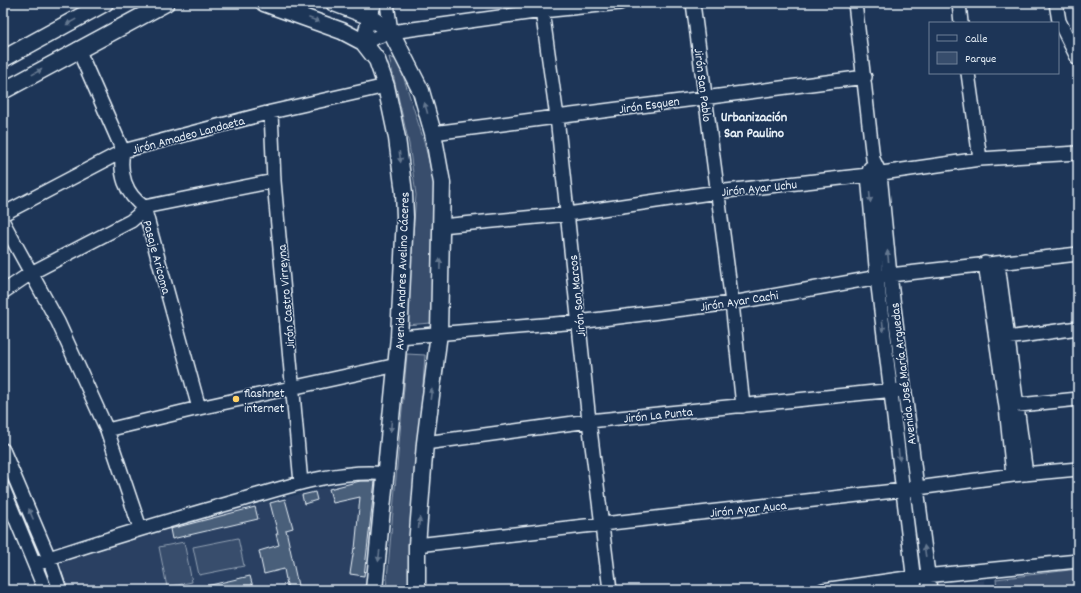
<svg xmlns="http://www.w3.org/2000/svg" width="1081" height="593" font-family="Dekko,sans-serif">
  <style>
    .built { fill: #2a4162 }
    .green { fill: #374d6c; stroke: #909fb2 }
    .building { fill: #495e7a; stroke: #e8f1f8 }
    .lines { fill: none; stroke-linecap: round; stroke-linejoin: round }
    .minor-casing { stroke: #e8f1f8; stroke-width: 16 }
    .major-casing { stroke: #e8f1f8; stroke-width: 19 }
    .minor { stroke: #1d3557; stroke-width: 13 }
    .major { stroke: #1d3557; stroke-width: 16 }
    .oneway { fill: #64778f }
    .poi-dot { fill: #ffd166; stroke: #1d3557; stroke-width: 1.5 }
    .labels { text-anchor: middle; stroke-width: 3; stroke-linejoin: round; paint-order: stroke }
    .street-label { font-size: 13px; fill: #e8f1f8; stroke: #1d3557 }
    .poi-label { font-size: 13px; fill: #e8f1f8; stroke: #1d3557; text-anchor: start }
    .neighbourhood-label { font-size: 14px; font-weight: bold; fill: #e8f1f8; stroke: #1d3557 }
  </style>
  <rect width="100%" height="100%" fill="#1d3557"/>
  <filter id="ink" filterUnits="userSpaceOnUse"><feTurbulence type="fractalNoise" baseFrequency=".025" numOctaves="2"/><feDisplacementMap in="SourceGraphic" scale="8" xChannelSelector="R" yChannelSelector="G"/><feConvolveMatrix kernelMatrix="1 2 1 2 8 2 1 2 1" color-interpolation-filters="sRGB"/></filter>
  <g filter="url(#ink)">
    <path class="built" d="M365,478L377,480L367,590H68L60,562L153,530Z
      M984,580L985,590H943V586Z"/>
    <path class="green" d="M389,57L398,60L424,141L435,187L431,323L406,325L416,195L409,144Z
      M407,354L425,355L409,590H386Z
      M238,538L244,566L199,575L193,547Z
      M184,542L192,582L167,587L159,547Z
      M1078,569V590H997L996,579Z"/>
    <path class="building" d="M360,481H375L364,576L350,574L354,548L355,549L360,497L333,503L329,489Z
      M315,492L317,500L304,504L302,495Z
      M285,499L293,528L286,530L299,590H288L284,569L264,574L259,551L279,545L276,534H278L270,503Z
      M255,507L258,519L172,539L170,529Z
      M250,576L253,587L242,590H203L202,587Z"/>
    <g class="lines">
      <defs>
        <path id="minor" d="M387,3L391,32
          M541,3L557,117L589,421L610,590
          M693,3L732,303L743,406
          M855,3L873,159L880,174L890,275L930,590
          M959,3L961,23
          M1056,3L1059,21L1078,59
          M363,42L391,32L542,11L620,3
          M363,42C367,29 367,17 374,6
          M78,49L123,151C119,173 125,194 144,207L199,408
          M968,73L980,159
          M271,112L274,181L301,483
          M433,133L865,77
          M870,168L868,175L877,278L915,590
          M3,214L123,151L271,112L386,86
          M3,222L58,322L107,430L140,528
          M441,226L568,214L717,192L868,175L980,159L1078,153
          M985,263L1006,407L1013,475
          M998,264L1026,474
          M3,292L31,273L131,221L138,215L144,207L274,181
          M399,337L578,322L732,303L890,275L1078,254
          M1000,339L1078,328
          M1010,406L1078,399
          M107,430L199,408L397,365
          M425,443L589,421L904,389
          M3,450L49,558L60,590
          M3,488L45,590
          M417,545L903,490L1013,475L1078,469
          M36,565L49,558C113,537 177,518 241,500C285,487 341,468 387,474
          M823,590L914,577L1078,561"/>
        <path id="major" d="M264,3L342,31L363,42L377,60L386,86L397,138L404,193L405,217L399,337L374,590
          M334,3L368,16L391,32L421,91L433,133L442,183L439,333L425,443L417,545V590
          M3,59L105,3
          M3,91L166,3"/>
      </defs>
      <use href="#minor" class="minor-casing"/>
      <use href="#major" class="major-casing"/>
      <use href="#minor" class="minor"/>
      <use href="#major" class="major"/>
    </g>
    <defs><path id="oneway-solid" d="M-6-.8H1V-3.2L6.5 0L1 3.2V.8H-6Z"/></defs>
    <g class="oneway">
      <use href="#oneway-solid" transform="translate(314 20) rotate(21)"/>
      <use href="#oneway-solid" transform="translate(71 22) rotate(151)"/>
      <use href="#oneway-solid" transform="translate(37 72) rotate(-29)"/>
      <use href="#oneway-solid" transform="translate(426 108) rotate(-106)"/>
      <use href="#oneway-solid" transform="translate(400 157) rotate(83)"/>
      <use href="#oneway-solid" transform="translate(870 197) rotate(85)"/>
      <use href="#oneway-solid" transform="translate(888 256) rotate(-96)"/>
      <use href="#oneway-solid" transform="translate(440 264) rotate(-89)"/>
      <use href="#oneway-solid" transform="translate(883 326) rotate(83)"/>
      <use href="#oneway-solid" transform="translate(431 394) rotate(-83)"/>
      <use href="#oneway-solid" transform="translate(391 426) rotate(95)"/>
      <use href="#oneway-solid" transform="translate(899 455) rotate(83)"/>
      <use href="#oneway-solid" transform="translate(31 514) rotate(-113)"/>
      <use href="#oneway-solid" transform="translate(419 523) rotate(-85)"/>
      <use href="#oneway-solid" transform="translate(925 551) rotate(-98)"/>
      <use href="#oneway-solid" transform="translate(379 556) rotate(97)"/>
    </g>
  </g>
  <circle class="poi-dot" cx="236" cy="399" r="4"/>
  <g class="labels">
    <g class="street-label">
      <text transform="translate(704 85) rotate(83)" y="5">Jirón San Pablo</text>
      <text transform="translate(649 104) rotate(-8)" y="5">Jirón Esquen</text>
      <text transform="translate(188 134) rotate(-15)" y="5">Jirón Amadeo Landaeta</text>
      <text transform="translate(759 187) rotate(-6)" y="5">Jirón Ayar Uchu</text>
      <text transform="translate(158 257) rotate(75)" y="5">Pasaje Aricoma</text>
      <text transform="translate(401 271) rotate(-88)" y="5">Avenida Andres Avelino Cáceres</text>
      <text transform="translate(576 296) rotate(-96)" y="5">Jirón San Marcos</text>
      <text transform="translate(285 297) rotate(-95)" y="5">Jirón Castro Virreyna</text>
      <text transform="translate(739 300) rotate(-9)" y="5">Jirón Ayar Cachi</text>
      <text transform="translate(902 374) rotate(-97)" y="5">Avenida José María Arguedas</text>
      <text transform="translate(658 414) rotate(-6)" y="5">Jirón La Punta</text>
      <text transform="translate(748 508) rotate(-6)" y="5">Jirón Ayar Auca</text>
    </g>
    <g class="poi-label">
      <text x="244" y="397">flashnet<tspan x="244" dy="15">internet</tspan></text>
    </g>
    <g class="neighbourhood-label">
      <text x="754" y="121">Urbanización<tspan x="754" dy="16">San Paulino</tspan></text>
    </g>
  </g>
  <rect width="1081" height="593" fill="none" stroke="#1d3557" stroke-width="16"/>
  <rect x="8" y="8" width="1065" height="577" fill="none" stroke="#e8f1f8" stroke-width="1.5" filter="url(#ink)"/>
  <rect x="929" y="22" width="130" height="52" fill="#1d3557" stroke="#6e8097"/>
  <rect x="937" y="35" width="20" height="6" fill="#1d3557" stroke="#6e8097"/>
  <text x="965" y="42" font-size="12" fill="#e8f1f8">Calle</text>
  <rect x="937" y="52" width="20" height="12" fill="#374d6c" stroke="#6e8097"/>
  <text x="965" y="62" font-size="12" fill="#e8f1f8">Parque</text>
</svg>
